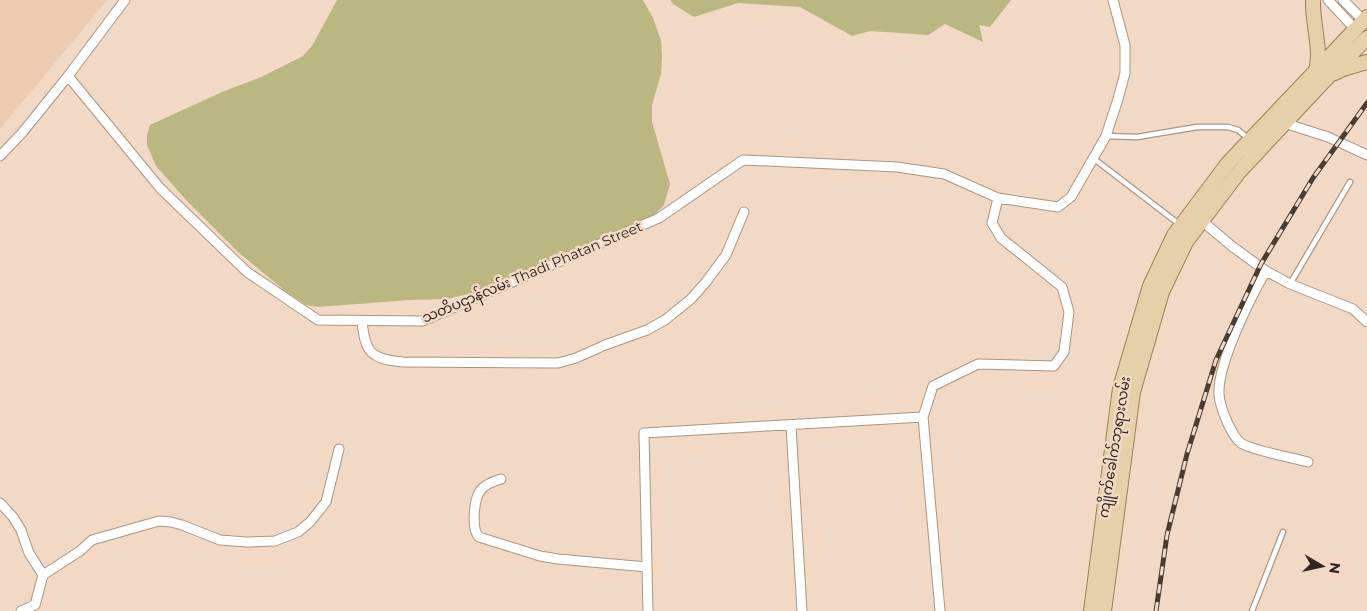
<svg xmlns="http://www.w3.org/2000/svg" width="1367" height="611" font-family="Montserrat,'Noto Sans Myanmar',sans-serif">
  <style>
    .built { fill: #ebccb2 }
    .water { fill: #bbb780 }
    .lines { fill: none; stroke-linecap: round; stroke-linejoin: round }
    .lane-casing { stroke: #ac9581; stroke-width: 7 }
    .street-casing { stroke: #ac9581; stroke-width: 11 }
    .primary-casing { stroke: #9a8154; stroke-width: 16 }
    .lane { stroke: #fff; stroke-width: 4.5 }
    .street { stroke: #fff; stroke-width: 9 }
    .primary { stroke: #e5d0a9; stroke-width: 14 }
    .rail-casing { stroke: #483c33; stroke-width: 5 }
    .rail { stroke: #f2d9c5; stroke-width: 3; stroke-dasharray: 9; stroke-linecap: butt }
    .labels { text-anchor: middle; stroke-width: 5; stroke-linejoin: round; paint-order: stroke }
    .street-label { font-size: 14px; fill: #312720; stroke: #f2d9c5 }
  </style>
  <rect width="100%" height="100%" fill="#f2d9c5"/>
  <path class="built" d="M0,0H107L0,129Z"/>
  <path class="water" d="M337,0H643L653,18L661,40L662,56L661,74L652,105V122L670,184L664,205L653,216L476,292L447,299L410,300L317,307L306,305L284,290L238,252L188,202L156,166L147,145V135L150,125L222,92L261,77L303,56L312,46Z
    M670,0H1011L990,27L979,25L983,42L945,24L928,35L870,31L852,36L800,7L738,3L694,17L673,4Z"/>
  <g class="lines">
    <defs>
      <path id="lane" d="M1106,136L1137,137L1197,127H1228L1238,130L1249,139
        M1093,158L1179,224
        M1290,284L1350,182
        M1252,611L1283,532"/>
      <path id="street" d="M1328,0L1356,30
        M1343,0L1364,21
        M68,76L160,188L247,272L318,320L423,321L659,218L743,160L897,167L944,174L998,198L1058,207L1071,197L1106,136L1118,99L1125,73V45L1113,0
        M1284,123L1328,137L1367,155
        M0,156L22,133L68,76L125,0
        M1202,221L1233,247L1266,271L1290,284L1353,309L1367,322
        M1266,271C1250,298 1217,365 1219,395C1220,405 1224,415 1228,424C1232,431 1235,439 1241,443C1250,450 1294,458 1308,462
        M362,321C365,352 370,359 403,362L558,363L576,358L605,345L647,330L665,320L691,299L706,282L726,255L744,212
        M791,426L802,611
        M501,479C494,481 485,484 480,491C474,500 471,529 479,537L540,556L558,559L647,567
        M0,503L13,517L21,530L29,553L43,575
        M21,611L35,605L43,575L80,551L92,540L159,521L171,522L182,525L220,540L247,542L275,541L298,532L310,522L326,502L339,449
        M648,611L644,433L923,417
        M940,611L923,417L933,386L978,364L1054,366L1064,352L1069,312L1062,287L1001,238L992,223L998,198"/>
      <path id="primary" d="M1313,0C1312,23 1322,50 1316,70
        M1335,73L1343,69L1367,62
        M1091,611L1120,388L1150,286L1174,235L1228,163L1367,17
        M1104,611L1133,392L1162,292L1186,242L1239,172L1326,79L1367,38"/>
    </defs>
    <use href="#lane" class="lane-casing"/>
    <use href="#street" class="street-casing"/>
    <use href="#primary" class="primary-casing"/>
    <use href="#lane" class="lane"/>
    <use href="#street" class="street"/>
    <use href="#primary" class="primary"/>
    <defs>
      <path id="rail" d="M1156,611L1167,535L1187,454L1216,360L1261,264L1313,178L1367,103"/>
    </defs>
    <use href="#rail" class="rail-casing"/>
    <use href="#rail" class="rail"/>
  </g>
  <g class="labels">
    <g class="street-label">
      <text transform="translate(532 272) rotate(-23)" y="5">သတိပဌာန်လမ်း Thadi Phatan Street</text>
      <text transform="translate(1114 447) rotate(-81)" y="5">ကျိုက်ခေါက်ဘုရားလမ်း</text>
    </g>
  </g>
  <g transform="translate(1322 566) rotate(99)" stroke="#f2d9c5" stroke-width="4" paint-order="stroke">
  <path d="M0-4L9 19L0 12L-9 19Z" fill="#312720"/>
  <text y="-8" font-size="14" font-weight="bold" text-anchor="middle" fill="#312720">N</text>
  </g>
</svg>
